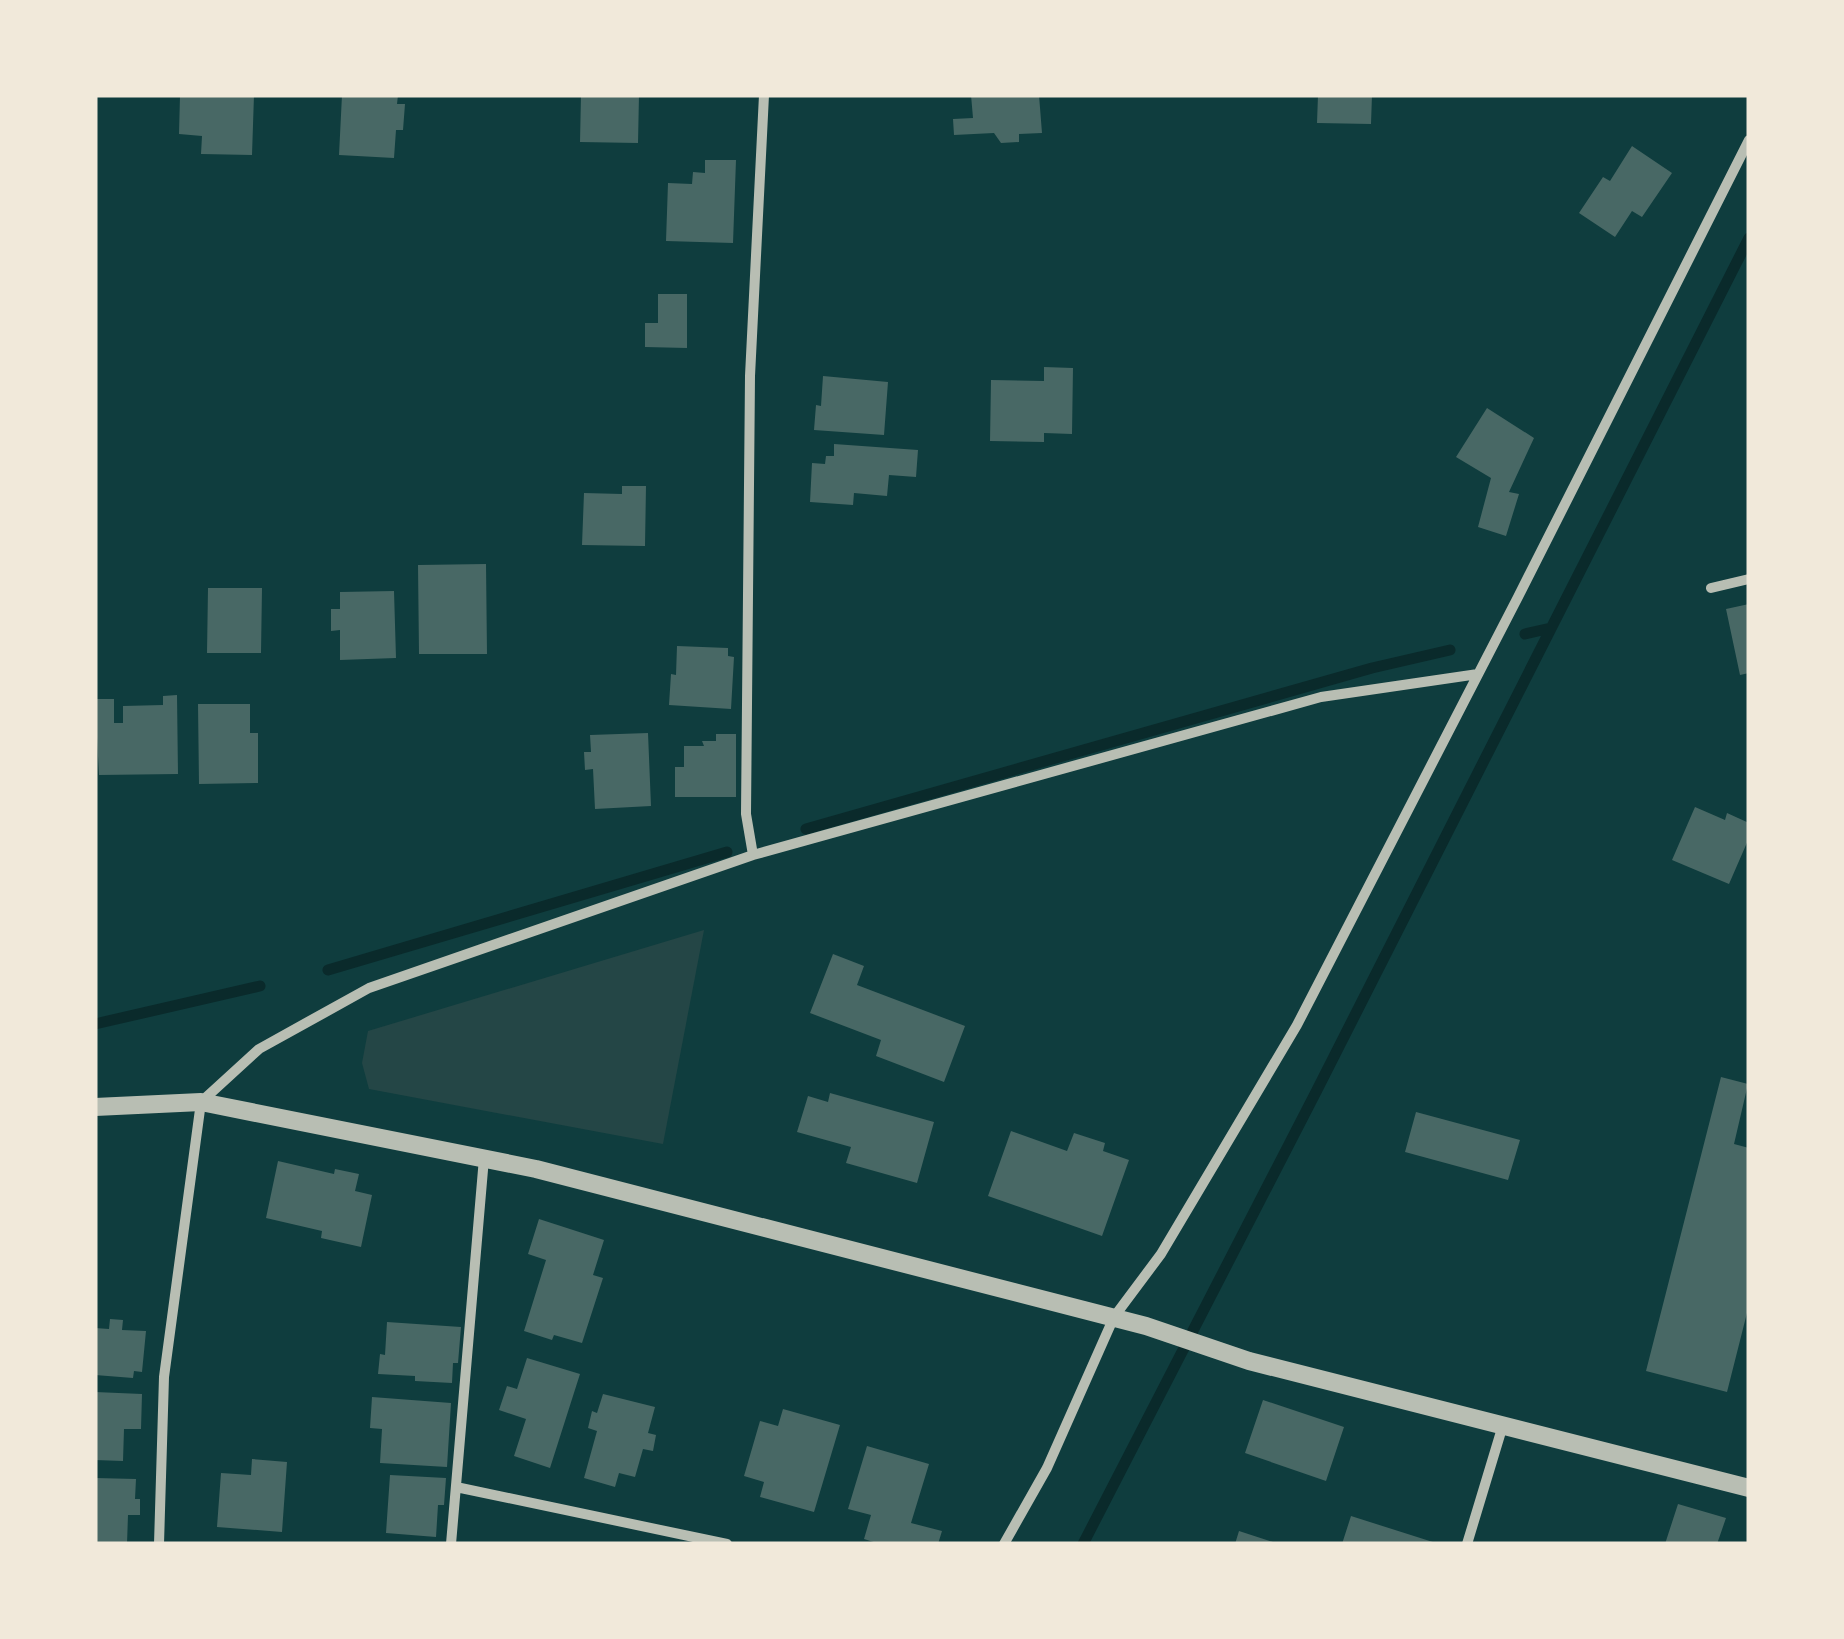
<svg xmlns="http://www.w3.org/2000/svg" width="1844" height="1639" font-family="'PT Sans',sans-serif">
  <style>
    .green { fill: #244646 }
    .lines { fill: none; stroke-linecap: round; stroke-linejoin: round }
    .stream { stroke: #0a2a2b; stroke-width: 11 }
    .building { fill: #486865 }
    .minor { stroke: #b8beb3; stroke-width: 10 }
    .tertiary { stroke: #b8beb3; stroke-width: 18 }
  </style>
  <rect width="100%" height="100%" fill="#0f3d3e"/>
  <path class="green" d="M704,930L663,1144L369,1089L362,1063L368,1031Z"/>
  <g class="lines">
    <path class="stream" d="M1525,634L1551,628
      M806,829L1372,668L1450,650
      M328,970L727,852
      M95,1024L260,986
      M1083,1544L1317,1090L1749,238"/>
  </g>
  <path class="building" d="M254,95L252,155L201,154L202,136L179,134L180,96Z
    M342,95H398L397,104H405L403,130H396L394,158L339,155Z
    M581,95H639L638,143L580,142Z
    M971,95H1039L1042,133L1019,134V142L1001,143L994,133L954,135L953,119L973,118Z
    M1318,95H1372L1371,124L1317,123Z
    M1632,146L1672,173L1642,217L1632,211L1615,237L1579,213L1603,177L1610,181Z
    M705,160H736L733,243L666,241L668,183L692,184L693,172L705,173Z
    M658,294H687V348L645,347V323H658Z
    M1044,367L1073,368L1072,434L1044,433V442L990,441L991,380L1044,381Z
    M823,376L888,382L884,435L814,430L816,405L821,406Z
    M1487,408L1534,438L1509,492L1519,494L1506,536L1478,527L1491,478L1456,457Z
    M834,444L918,450L916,477L889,475L887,496L854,493L853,505L810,502L812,463L825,464L826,456H834Z
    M622,486H646L645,546L582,545L584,493L622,494Z
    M486,564L487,654H419L418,565Z
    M208,588H262L261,653H207Z
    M394,591L396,658L340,660V630L331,631V609H340V592Z
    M1749,604V673L1740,675L1726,609Z
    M677,646L728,648V656L734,657L731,709L669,705L671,674L676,675Z
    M177,695L178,774L99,775L95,699H114V723H123V706L163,705V696Z
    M198,704H250V733H258V783L199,784Z
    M648,733L651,806L595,809L593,769L585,770L584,752H591L590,735Z
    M716,734H736V797H675V767H684V746H704L702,741H716Z
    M1695,807L1725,820L1727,813L1749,823V838L1729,884L1672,860Z
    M833,954L864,966L857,985L965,1026L944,1082L876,1056L881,1040L810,1013Z
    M1721,1077L1748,1084L1734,1144L1749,1148V1305L1727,1392L1646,1371Z
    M830,1093L934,1122L917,1183L846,1163L851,1147L797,1132L808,1096L828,1102Z
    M1416,1112L1520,1140L1508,1180L1405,1152Z
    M1011,1131L1067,1151L1074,1133L1105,1143L1103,1151L1129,1160L1102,1236L988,1196Z
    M278,1161L334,1174L335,1169L359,1174L355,1191L372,1195L361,1247L321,1238L322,1231L266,1218Z
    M539,1219L604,1240L593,1275L603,1278L582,1343L554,1335L552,1340L524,1331L546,1260L528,1254Z
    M110,1319L123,1320L122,1330L146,1331L142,1372L134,1371L133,1378L95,1375V1328L109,1329Z
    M387,1322L461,1327L458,1363H453L452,1383L415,1381V1376L378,1374L380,1354L385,1355Z
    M527,1358L580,1374L550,1468L514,1456L526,1419L499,1410L507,1386L517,1389Z
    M95,1392L142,1394L141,1429H124L123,1461L95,1460Z
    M603,1394L655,1407L648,1433L656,1435L653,1451L643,1449L635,1477L619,1473L615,1487L584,1478L597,1431L588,1428L592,1411L597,1413Z
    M372,1397L451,1403L447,1467L380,1463L382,1429L370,1428Z
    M1263,1400L1344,1427L1326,1481L1245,1453Z
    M783,1409L840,1425L814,1512L760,1497L764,1482L744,1476L760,1421L778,1426Z
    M867,1446L929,1464L911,1523L942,1531L938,1544H880L864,1539L871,1515L848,1509Z
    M252,1459L287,1462L282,1532L217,1527L221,1473L251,1475Z
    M390,1475L446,1478L444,1505H438L436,1537L386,1533Z
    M95,1478L136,1479L135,1499H140V1515H128L127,1544H95Z
    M1678,1504L1726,1518L1717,1544H1665Z
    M1351,1516L1436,1543L1435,1544H1342Z
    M1239,1531L1276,1543V1544H1235Z"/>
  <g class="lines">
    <path class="minor" d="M1711,588L1749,579
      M753,855L746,814L750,376L764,95
      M456,1487L727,1544
      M159,1544L164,1377L201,1102L259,1049L369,988L753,855L1321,697L1478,674
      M451,1544L484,1158
      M1004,1544L1047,1468L1114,1317L1161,1254L1297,1025L1518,597L1749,140
      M1467,1544L1503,1425"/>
    <path class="tertiary" d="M95,1107L201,1102L536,1169L1146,1326L1249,1361L1749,1488"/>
  </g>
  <rect width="1844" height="1639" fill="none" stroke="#f1e9da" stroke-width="195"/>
</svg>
